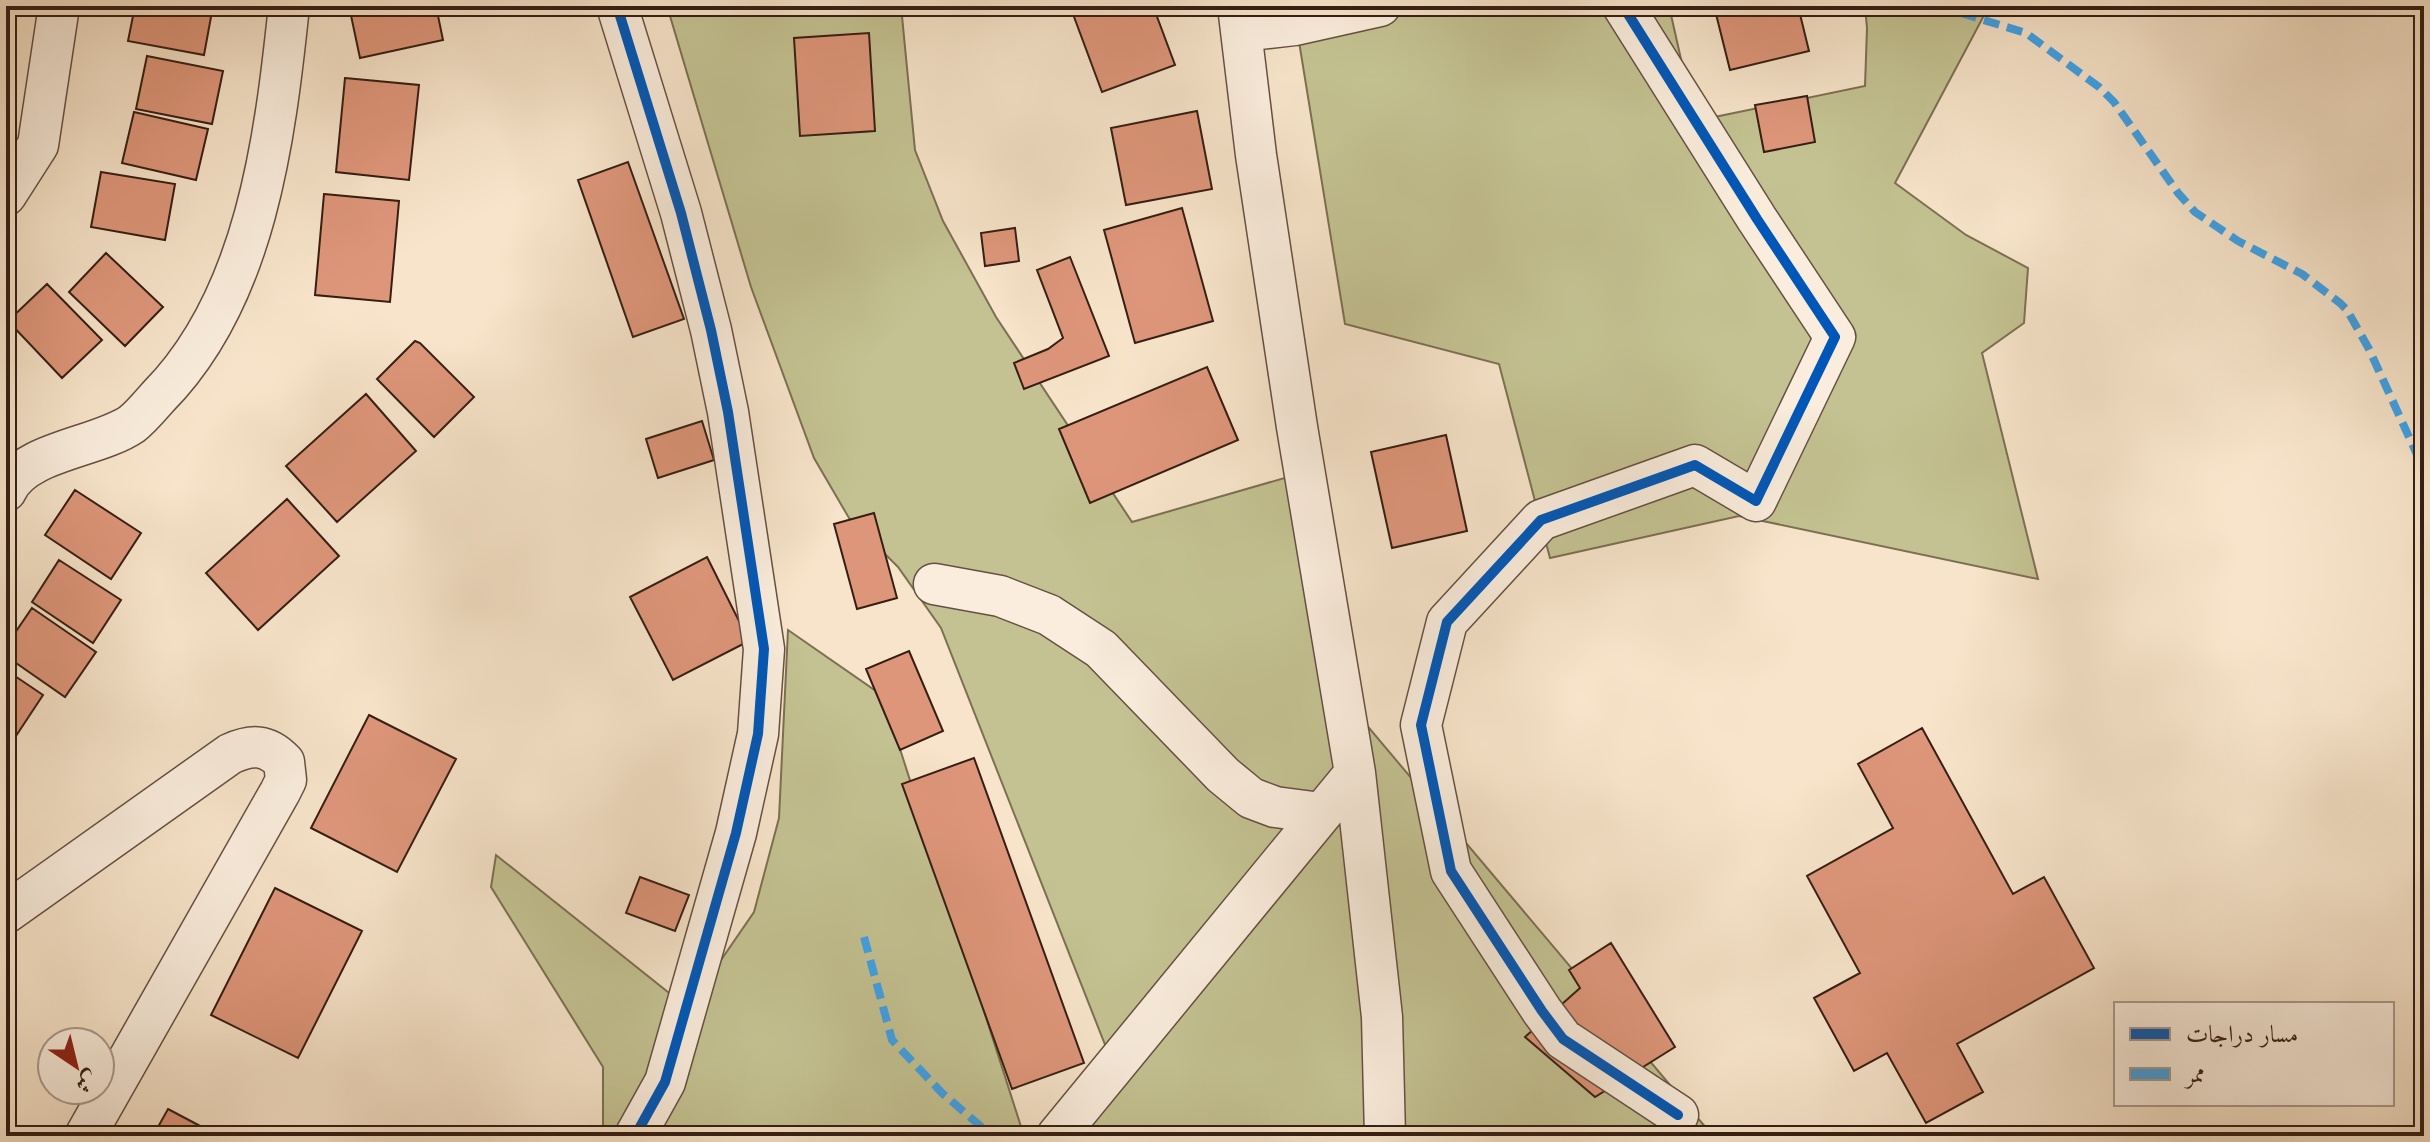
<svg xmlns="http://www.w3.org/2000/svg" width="2430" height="1142" font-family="'Libre Caslon Text',Amiri,serif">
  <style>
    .green { fill: #c4c292; stroke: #7c7053; stroke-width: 2 }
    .building { fill: #de967a; stroke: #351e14; stroke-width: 2 }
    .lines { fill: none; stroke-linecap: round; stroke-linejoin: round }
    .minor-casing { stroke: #665042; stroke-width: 43 }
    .minor { stroke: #faeddd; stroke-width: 40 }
    .quiet { stroke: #3ea2ea; stroke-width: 8; stroke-dasharray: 16 8; stroke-linecap: butt }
    .cycleway-casing { stroke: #faeddd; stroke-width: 15 }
    .cycleway { stroke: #0057b8; stroke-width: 10 }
  </style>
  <rect width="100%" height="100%" fill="#f7e4ca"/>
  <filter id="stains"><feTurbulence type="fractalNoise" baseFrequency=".0025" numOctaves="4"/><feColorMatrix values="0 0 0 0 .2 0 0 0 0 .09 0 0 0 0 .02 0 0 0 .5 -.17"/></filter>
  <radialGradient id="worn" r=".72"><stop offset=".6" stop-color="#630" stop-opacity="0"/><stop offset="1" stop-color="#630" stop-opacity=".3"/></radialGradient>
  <path class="green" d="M667,6H901L915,150L943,221L996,317L1132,522L1302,473L1364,722L1713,1136H1032L1113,1065L941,628L898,567L849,518L814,458L751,287Z
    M1406,6H1669L1695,121L1865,86L1867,28L1865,6H1989L1895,183L1966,235L2028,268L2024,323L1982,353L2038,579L1739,516L1550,558L1499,364L1345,324L1294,11Z
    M788,630L883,696L1024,1136H603V1067L491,887L496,855L688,1008L754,912L779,818Z"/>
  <path class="building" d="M135,6H213L204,55L128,41Z
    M349,6H436L443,40L360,58Z
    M1070,6H1153L1175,65L1102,92Z
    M1714,6H1798L1809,51L1730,70Z
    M869,33L875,131L800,136L794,38Z
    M147,56L223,71L212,124L136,109Z
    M345,78L419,85L409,180L336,172Z
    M1807,96L1815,142L1764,152L1755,105Z
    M1197,111L1212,189L1126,205L1111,128Z
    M134,112L208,129L196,180L122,163Z
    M628,162L684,319L633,337L578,180Z
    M101,172L175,184L165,240L91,227Z
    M324,194L399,201L390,302L315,295Z
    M1182,208L1213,321L1135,343L1104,230Z
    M1015,228L1019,261L985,266L981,233Z
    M106,253L163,307L125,346L69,292Z
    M1070,257L1109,356L1024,389L1014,363L1048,349L1063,338L1037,270Z
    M47,284L102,340L62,378L8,321Z
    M415,341L420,343L474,397L434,437L377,379Z
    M1207,367L1238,440L1090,503L1059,429Z
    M366,394L416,451L337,522L286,466Z
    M702,421L714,460L658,478L646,439Z
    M1446,435L1467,531L1392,548L1371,452Z
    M75,490L141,533L111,579L45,535Z
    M287,499L339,556L258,630L206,573Z
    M874,513L897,598L857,609L834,524Z
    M707,557L749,641L673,680L630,597Z
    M59,560L121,600L93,643L32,602Z
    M32,608L96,652L65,697L6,656V646Z
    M909,651L943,731L900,750L866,669Z
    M6,670L43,695L12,742L6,739Z
    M369,715L456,759L397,872L311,828Z
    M1922,728L2013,894L2044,877L2094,968L1957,1044L1983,1092L1926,1123L1887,1053L1854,1071L1814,998L1860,973L1807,876L1893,828L1858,764Z
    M974,758L1084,1063L1012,1089L902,784Z
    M640,877L689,895L675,931L626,913Z
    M275,888L362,931L298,1058L211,1015Z
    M1611,943L1675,1047L1595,1097L1525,1037L1580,988L1569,970Z
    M168,1109L219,1136H153Z"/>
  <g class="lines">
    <defs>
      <path id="minor" d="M617,6L681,213L711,330L728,412L764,649L758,734L736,833L665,1082L635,1136
        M1238,6L1256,155L1297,427L1355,773L1382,1017L1385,1136
        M1623,6L1757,219L1835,337L1756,501L1695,465L1541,520L1447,622L1421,725L1451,871L1542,1011L1563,1039L1678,1115
        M1241,31L1295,25L1380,6
        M6,195L38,145L59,6
        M6,491C23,451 97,448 132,424C141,417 150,406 158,397C256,298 275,139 289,6
        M934,584L1000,596L1049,615L1101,649L1223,775L1251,798L1275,807L1321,813
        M6,913L230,754C252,744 267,744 284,762L286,780L280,792L85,1136
        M1057,1136L1355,773"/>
    </defs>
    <use href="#minor" class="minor-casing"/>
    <use href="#minor" class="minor"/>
    <path class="quiet" d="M1938,6L2026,33L2099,87L2114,102L2178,193L2195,212L2238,241L2302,274L2340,303L2347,310L2369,349L2424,470
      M864,937L892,1040L942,1093L992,1136"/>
    <defs>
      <path id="cycleway" d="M617,6L681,213L711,330L728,412L764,649L758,734L736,833L665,1082L635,1136
        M1623,6L1757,219L1835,337L1756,501L1695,465L1541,520L1447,622L1421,725L1451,871L1542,1011L1563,1039L1678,1115"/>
    </defs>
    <use href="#cycleway" class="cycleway-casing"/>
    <use href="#cycleway" class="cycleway"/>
  </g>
  <rect width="2430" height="1142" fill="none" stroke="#f7e4ca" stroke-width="32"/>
  <rect x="8" y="8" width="2414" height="1126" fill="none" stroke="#351e14" stroke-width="4"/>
  <rect x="16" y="16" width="2398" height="1110" fill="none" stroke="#351e14" stroke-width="2"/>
  <rect x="2114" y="1002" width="280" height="104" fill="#faeddd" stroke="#ab9a8d" stroke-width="2"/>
  <rect x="2130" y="1028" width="40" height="12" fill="#0057b8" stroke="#ab9a8d" stroke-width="2"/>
  <text x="2186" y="1042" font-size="24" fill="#351e14">مسار دراجات</text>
  <rect x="2130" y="1068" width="40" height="12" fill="#3ea2ea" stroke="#ab9a8d" stroke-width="2"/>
  <text x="2186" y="1082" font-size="24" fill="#351e14">ممر</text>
  <g transform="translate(76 1066) rotate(145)"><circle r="38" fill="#faeddd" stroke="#ab9a8d" stroke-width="2"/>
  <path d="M0-6L14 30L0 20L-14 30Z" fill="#8f2418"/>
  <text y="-12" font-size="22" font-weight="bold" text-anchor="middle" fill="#351e14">ش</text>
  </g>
  <rect width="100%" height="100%" filter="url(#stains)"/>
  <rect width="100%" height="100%" fill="url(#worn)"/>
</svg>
